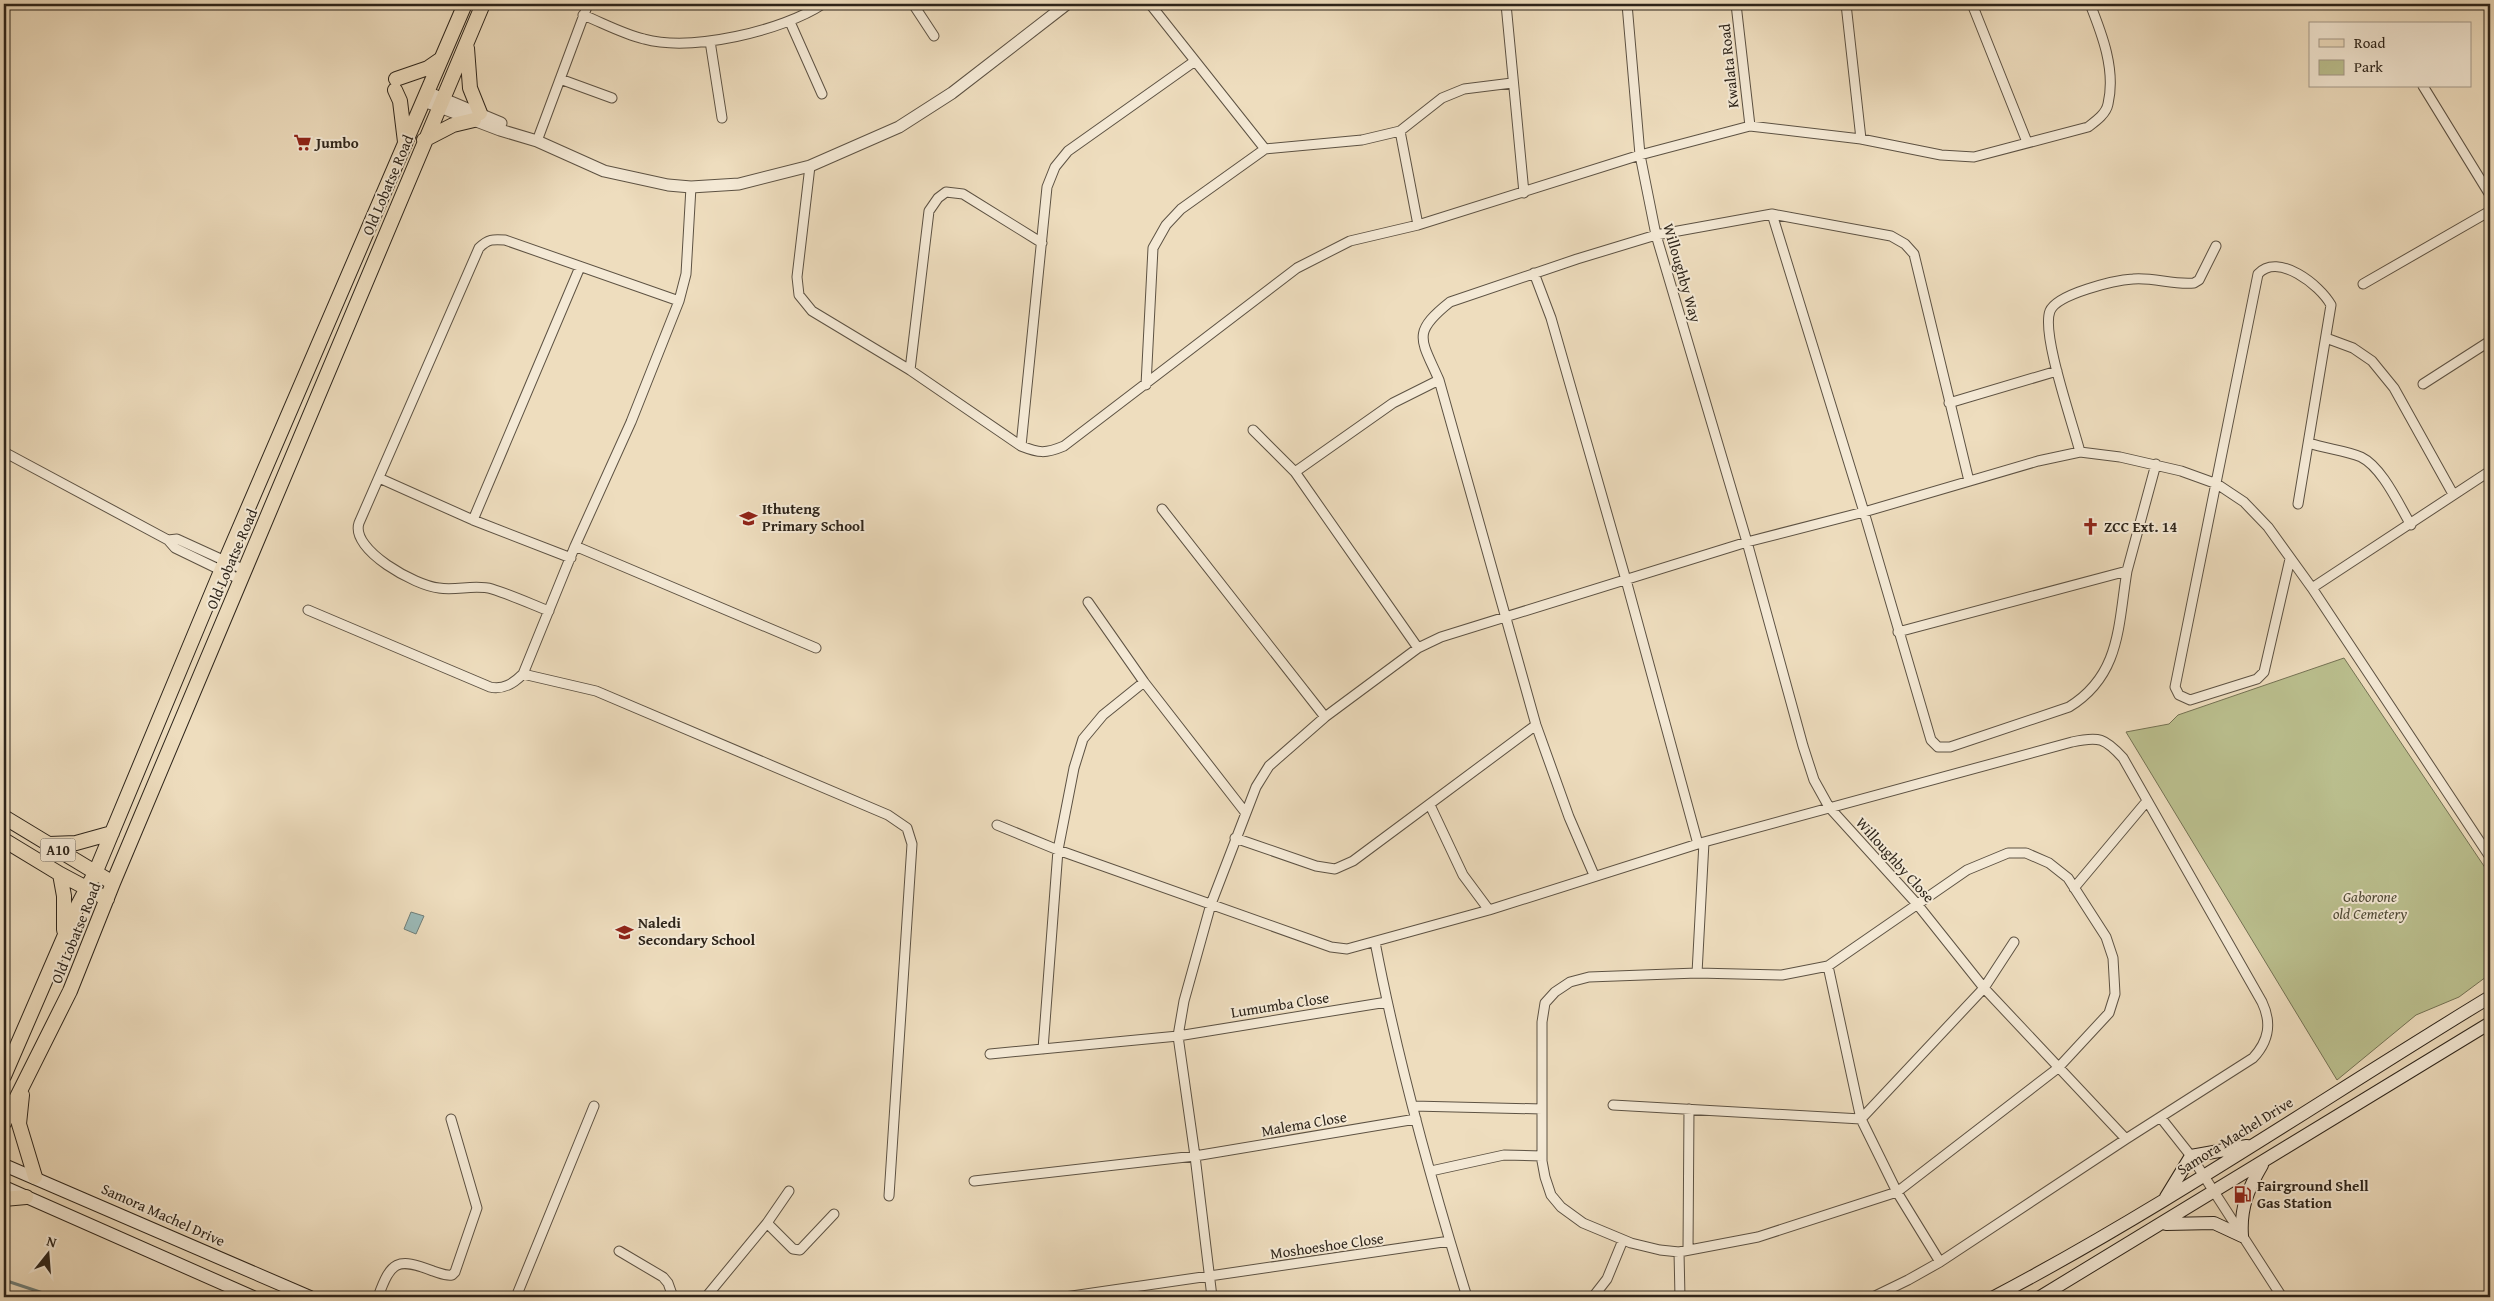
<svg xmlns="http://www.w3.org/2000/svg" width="2494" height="1301" font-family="'Gentium Book Plus',serif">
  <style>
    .green { fill: #bbc08f; stroke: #747254 }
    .water { fill: #9bbab8; stroke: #6f7e79 }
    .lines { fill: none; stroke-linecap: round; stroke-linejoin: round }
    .stream { stroke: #6f7e79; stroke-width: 3 }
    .minor-casing { stroke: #5d5243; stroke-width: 11 }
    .tertiary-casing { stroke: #5d5243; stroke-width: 13 }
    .secondary-casing { stroke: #2d241a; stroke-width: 14 }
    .primary-casing { stroke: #2d241a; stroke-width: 16 }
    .minor { stroke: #f4e9d5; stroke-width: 9 }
    .tertiary { stroke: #f4e9d5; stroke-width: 11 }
    .secondary { stroke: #f4e9d5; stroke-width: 12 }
    .primary { stroke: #eeddbe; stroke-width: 14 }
    .labels { text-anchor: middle; stroke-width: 4; stroke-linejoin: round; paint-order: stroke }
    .shield { fill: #f4e9d5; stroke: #695f52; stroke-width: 1 }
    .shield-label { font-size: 14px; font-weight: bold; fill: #2d241a }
    .street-label { font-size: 15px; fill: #2d241a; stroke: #f4e9d5 }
    .poi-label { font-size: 15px; font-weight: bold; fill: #2d241a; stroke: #f4e9d5; text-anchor: start }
    .park-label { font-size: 15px; font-style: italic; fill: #504b37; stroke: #f4e9d5 }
  </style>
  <rect width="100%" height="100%" fill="#eeddbe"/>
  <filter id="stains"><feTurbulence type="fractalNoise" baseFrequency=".004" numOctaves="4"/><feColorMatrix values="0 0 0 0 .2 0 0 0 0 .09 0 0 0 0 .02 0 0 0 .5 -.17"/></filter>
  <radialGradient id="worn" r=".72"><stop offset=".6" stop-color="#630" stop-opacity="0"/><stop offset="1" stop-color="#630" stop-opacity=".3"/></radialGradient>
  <path class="green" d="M2344,658L2490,875V974L2459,997L2416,1015L2337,1080L2126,732L2169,724L2178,715Z"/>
  <path class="water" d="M411,912L424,916L416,934L404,929Z"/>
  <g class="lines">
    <path class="stream" d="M4,1280L55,1297
      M66,1294L67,1297"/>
    <defs>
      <path id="minor" d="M913,4L934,36
        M1150,4L1265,149
        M1506,4L1524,193
        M1627,4L1640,155L1656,235L1747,542L1803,746L1814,780L1829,807L1917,904L1984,988L2126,1139
        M1736,4L1750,126
        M1846,4L1861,139
        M1972,4L2027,142
        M583,15C603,23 623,34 644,39C692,52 782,31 823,4
        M790,22L822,94
        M710,41L722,118
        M560,79L612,98
        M2423,86L2490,195
        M1400,131L1418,225
        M537,141L588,4
        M810,166L797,277L799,295L812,311L910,370L1021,446C1039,453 1045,454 1064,446L1297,268L1350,241L1418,225L1640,155L1750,126L1861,139L1941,155L1974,157L2088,127C2096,121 2106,114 2108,104C2116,70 2102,34 2090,4
        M1772,214L1864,512L1931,740L1938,747H1950L2069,707C2121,675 2118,625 2127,571
        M1534,273L1551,318L1626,580L1698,844
        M2363,284L2490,211
        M2326,338L2353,348L2372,361L2394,388L2453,494
        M910,370L929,211L938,198L946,192L963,194L1042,243
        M2423,384L2490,341
        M1146,385L1153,248L1166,225L1181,209L1265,149L1362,140L1400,131L1442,98L1464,89L1512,83
        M1949,403L2057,371
        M1253,430L1295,472L1418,648
        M2309,443C2326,449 2345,450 2361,457C2382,467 2399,505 2411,525
        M1021,446L1047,187L1055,167L1068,151L1195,61
        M4,452L168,540L175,548L241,580
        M2080,452C2073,424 2041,334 2050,311C2057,294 2115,280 2133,279C2153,277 2173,285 2194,283L2199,280L2216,246
        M1295,472L1393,403L1439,380
        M379,478L473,520L571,558
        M1162,509L1325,717
        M473,520L580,267
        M168,540L177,539L245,570
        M575,546L816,648
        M2290,559L2264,672L2257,679L2190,700L2179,695L2175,687L2258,274C2278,252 2320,285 2331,305L2298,504
        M2312,588L2490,471
        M1088,602L1144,682L1245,812
        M308,610L490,687C503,690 513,684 523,674L575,546L631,422L679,301L686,274L691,187
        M549,611C531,604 511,595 492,589C475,584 456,591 439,588C416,586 350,550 359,523L479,248C488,239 493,239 505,240L679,301
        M1898,632L2127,571L2156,464
        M523,674L596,691L888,815L907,828L912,844L889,1196
        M1430,805L1463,875L1489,910
        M997,825L1058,850L1331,947L1347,949L1489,910L1704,842L2072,742C2099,736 2105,738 2123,758L2262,1002C2272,1023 2269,1041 2253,1058L2126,1139L1940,1262L1908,1280L1873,1297
        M1235,838L1316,866L1335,869L1353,861L1536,725
        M2008,853H2026L2049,863L2068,878L2106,937L2113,958L2115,994L2109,1013L2058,1068L1897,1192L1758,1237L1679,1252L1660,1250L1631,1243L1583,1223L1561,1207L1551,1195L1545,1177L1542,1161V1022L1545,1003L1555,992L1570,982L1589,977L1697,973L1782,975L1828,966L1967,870Z
        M1594,875L1569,817L1536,725L1439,380C1421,339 1411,333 1450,302L1577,259L1656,235L1772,214L1891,236L1905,244L1914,254L1969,481
        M2074,888L2147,801
        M1375,942C1398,1062 1431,1181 1467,1297
        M1828,966L1861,1119L1897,1192L1940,1262
        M1697,973L1704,842
        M1043,1049L1058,850L1074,768L1083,739L1103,715L1144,682
        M990,1054L1178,1036L1387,1002
        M1613,1105L1861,1119L1984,988L2014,942
        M1413,1106L1542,1109
        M2161,1118L2191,1156L2282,1297
        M1431,1171L1504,1155L1542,1156
        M974,1181L1195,1156L1416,1119
        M789,1191L767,1223L793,1249L800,1250L834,1214
        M1688,1250L1689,1109
        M619,1251L663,1277L668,1283L673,1297
        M1679,1252L1680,1297
        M378,1297C391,1261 397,1257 433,1271C440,1273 445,1276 452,1275L455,1272L477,1208L451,1119
        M516,1297L594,1106
        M706,1297L767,1223
        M1065,1297L1450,1241
        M1212,1297L1195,1156L1178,1036L1184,1001L1211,904L1256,787L1269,766L1325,717L1418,648L1441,637L1747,542L1864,512L2038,461L2080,452L2120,457L2181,471L2217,484L2244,502L2268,527L2312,588L2490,857
        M1593,1297L1607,1279L1623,1240"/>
      <path id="tertiary" d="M427,92L501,123
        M424,101L500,130L537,141L604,171L668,185L691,187L739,184L810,166L899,127L952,93L1067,4"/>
      <path id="secondary" d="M4,1165L310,1297
        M4,1187L253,1297
        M2166,1197L2191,1156L2247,1146
        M2166,1224L2214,1223L2242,1236C2240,1208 2248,1189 2262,1165
        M1994,1297C2165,1207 2325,1097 2490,997
        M2040,1297L2490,1023"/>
      <path id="primary" d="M467,48L470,88L480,113
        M396,79L428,68L441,59
        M395,90L400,101L405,142
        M424,140L453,125L474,120
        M4,817L113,883
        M4,840L60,874L107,899
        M49,844L76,843L112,833
        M60,874L64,896V930
        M4,1076L78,905L96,871L221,571L465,4
        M22,1095L19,1124L35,1177
        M4,1123L70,991L113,883L483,4
        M4,1199L26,1197"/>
    </defs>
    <use href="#minor" class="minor-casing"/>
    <use href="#tertiary" class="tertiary-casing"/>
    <use href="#secondary" class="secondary-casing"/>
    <use href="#primary" class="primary-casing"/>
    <use href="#minor" class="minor"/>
    <use href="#tertiary" class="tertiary"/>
    <use href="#secondary" class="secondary"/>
    <use href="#primary" class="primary"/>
  </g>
  <defs>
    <symbol id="supermarket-bare" viewBox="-9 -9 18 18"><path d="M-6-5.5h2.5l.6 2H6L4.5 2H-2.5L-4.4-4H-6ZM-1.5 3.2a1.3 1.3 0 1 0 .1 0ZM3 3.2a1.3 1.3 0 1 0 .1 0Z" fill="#8f2418" stroke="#f4e9d5" stroke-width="2.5" paint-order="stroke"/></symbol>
    <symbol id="school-bare" viewBox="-9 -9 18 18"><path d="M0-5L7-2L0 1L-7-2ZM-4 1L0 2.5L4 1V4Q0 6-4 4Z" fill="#8f2418" stroke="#f4e9d5" stroke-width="2.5" paint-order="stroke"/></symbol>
    <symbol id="church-bare" viewBox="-9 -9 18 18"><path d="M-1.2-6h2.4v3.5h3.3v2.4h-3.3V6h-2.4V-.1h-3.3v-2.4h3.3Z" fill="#8f2418" stroke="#f4e9d5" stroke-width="2.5" paint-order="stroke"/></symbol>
    <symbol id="fuel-bare" viewBox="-9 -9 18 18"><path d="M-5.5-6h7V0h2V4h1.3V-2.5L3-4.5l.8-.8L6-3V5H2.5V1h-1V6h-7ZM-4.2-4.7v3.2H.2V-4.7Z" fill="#8f2418" stroke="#f4e9d5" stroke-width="2.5" paint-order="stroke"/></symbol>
  </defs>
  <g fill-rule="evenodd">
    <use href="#supermarket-bare" x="290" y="130" width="25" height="25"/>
    <use href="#school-bare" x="736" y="506" width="25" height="25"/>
    <use href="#church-bare" x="2078" y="514" width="25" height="25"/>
    <use href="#school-bare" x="612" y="920" width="25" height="25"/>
    <use href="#fuel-bare" x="2230" y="1182" width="25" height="25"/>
  </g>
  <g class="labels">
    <rect class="shield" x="40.5" y="838.5" width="35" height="23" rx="4"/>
    <g class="shield-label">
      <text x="58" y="855">A10</text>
    </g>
    <g class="street-label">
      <text transform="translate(1729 66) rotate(-96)" y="5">Kwalata Road</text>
      <text transform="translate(388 185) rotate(-67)" y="5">Old Lobatse Road</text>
      <text transform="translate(1682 273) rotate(74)" y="5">Willoughby Way</text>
      <text transform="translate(232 559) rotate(-67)" y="5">Old Lobatse Road</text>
      <text transform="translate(1895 860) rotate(48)" y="5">Willoughby Close</text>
      <text transform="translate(76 933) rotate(-68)" y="5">Old Lobatse Road</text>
      <text transform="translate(1280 1005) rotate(-9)" y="5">Lumumba Close</text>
      <text transform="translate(1304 1124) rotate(-10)" y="5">Malema Close</text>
      <text transform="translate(2235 1136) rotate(-32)" y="5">Samora Machel Drive</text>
      <text transform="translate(163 1215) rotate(24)" y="5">Samora Machel Drive</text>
      <text transform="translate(1327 1246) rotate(-8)" y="5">Moshoeshoe Close</text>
    </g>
    <g class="poi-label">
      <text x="316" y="148">Jumbo</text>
      <text x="762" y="514">Ithuteng<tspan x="762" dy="17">Primary School</tspan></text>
      <text x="2104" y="532">ZCC Ext. 14</text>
      <text x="638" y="928">Naledi<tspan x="638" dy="17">Secondary School</tspan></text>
      <text x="2257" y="1191">Fairground Shell<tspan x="2257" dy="17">Gas Station</tspan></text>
    </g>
    <g class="park-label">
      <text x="2370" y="902">Gaborone<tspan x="2370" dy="17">old Cemetery</tspan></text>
    </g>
  </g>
  <rect width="2494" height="1301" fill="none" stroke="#eeddbe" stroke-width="20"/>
  <rect x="5" y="5" width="2484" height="1291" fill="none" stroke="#2d241a" stroke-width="2.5"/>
  <rect x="10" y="10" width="2474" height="1281" fill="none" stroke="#2d241a"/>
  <rect x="2309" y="22" width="162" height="65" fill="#f4e9d5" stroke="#a49a8a"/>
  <rect x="2319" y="39" width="25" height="8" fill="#eeddbe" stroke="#a49a8a"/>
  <text x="2354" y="48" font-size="15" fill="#2d241a">Road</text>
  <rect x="2319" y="60" width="25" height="15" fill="#bbc08f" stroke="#a49a8a"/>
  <text x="2354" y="72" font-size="15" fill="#2d241a">Park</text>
  <g transform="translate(48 1254) rotate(17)" stroke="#f4e9d5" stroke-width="4" paint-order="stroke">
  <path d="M0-4L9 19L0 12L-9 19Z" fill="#2d241a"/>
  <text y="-8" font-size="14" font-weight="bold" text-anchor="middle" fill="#2d241a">N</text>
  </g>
  <rect width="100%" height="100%" filter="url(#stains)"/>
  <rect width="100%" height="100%" fill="url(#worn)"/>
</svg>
